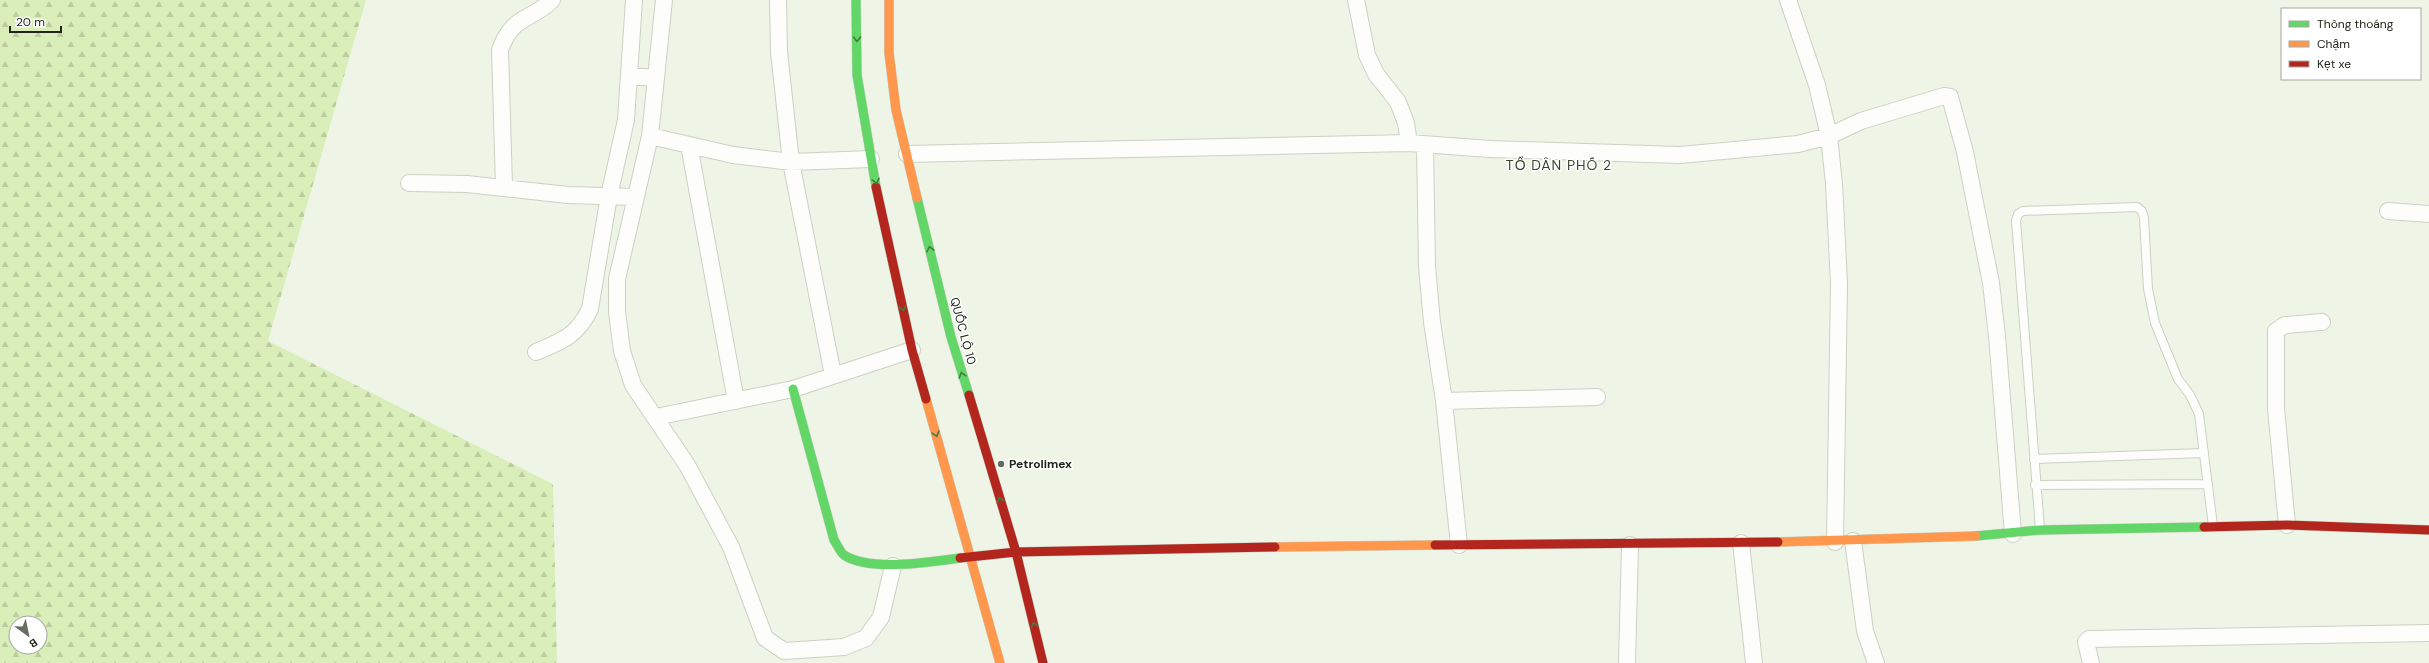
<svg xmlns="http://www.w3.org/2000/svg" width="2429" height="663" font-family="'DM Sans',sans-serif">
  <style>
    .forest { fill: url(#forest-firs); fill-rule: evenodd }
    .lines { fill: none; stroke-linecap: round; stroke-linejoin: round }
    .lane-casing { stroke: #cbd0c4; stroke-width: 10 }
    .street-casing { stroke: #cbd0c4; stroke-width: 18 }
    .fast-casing { stroke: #cbd0c4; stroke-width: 10 }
    .slow-casing { stroke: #cbd0c4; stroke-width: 10 }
    .jam-casing { stroke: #cbd0c4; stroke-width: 10 }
    .lane { stroke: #fdfefb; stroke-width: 8 }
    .street { stroke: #fdfefb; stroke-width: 16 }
    .fast { stroke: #63d668; stroke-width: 9 }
    .slow { stroke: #ff974d; stroke-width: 9 }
    .jam { stroke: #b3261e; stroke-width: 9 }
    .oneway { stroke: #427d41 }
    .poi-dot { fill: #686d61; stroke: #fff; stroke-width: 1.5 }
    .labels { text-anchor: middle; stroke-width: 3; stroke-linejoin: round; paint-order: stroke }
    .street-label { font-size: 12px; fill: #20241a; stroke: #fff }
    .poi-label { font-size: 12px; font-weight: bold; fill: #20241a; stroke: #fff; text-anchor: start }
    .quarter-label { font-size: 14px; letter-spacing: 1px; fill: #3c442e; stroke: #fff }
  </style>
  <defs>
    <pattern id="forest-firs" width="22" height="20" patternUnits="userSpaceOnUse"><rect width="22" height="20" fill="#daeeb9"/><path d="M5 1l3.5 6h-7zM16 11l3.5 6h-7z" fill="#bbcc9e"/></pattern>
  </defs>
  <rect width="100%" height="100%" fill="#eff5e6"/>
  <path class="forest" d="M0,0H366L268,341L553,484L557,663H0ZM16,623H40V647H16Z"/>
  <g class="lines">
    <defs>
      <path id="lane" d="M2034,459L2204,453
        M2035,485L2208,484
        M2040,529L2016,221L2018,214L2023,211L2137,207L2142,211L2144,218L2148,289L2155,323L2178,379L2190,395L2199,414L2213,526"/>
      <path id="street" d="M664,0L650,136L617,279V312L622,351L633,385L687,465L731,547L765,638L784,651L844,647L866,638L881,617L893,566
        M778,0L779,52L791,162L833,375
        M1356,0L1367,55L1376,74L1398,102L1406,123L1409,143
        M1788,0L1817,85L1829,136L1834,184L1839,283L1835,542
        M629,76L656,78
        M650,136L733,155L791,162L871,159
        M689,145L736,401
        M1425,146L1427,266L1432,322L1444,401L1459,545
        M907,154L1409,143L1490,149L1680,155L1798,144L1829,136L1861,121L1944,96L1950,97L1965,152L1991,283L1997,336L2013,534
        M409,183L467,184L568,195L635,197
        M504,186L500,50C513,14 530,22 552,0
        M2388,211L2429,214
        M536,352C562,341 577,336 590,309L609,196L626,120L634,0
        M1444,401L1597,397
        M656,417L793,389L912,350
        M2287,525L2276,408V331L2285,325L2322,322
        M1853,541L1865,631L1876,663
        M1741,543L1754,663
        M1627,663L1630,545
        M2091,663L2086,642L2089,639L2429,633"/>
      <path id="fast" d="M856,0L857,75L876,187
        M917,198L951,337L969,395
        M793,389L834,540C837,544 840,552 844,555C869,572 931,562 960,558
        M1976,536L2040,530L2204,527"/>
      <path id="slow" d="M889,0V53L896,110L917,198
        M926,399L1000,663
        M1778,542L1976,536
        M1275,547L1435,545"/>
      <path id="jam" d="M876,187L912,350L926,399
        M969,395L1016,552L1043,663
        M2204,527L2287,525L2429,530
        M1435,545L1778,542
        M960,558L1016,552L1275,547"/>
    </defs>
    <use href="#lane" class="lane-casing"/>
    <use href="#street" class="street-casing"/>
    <use href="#fast" class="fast-casing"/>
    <use href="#slow" class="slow-casing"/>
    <use href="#jam" class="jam-casing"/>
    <use href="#lane" class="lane"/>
    <use href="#street" class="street"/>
    <use href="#fast" class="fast"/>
    <use href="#slow" class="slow"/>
    <use href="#jam" class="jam"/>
  </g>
  <defs><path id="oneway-chevron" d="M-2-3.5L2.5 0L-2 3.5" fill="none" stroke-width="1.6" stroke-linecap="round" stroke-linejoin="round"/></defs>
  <g class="oneway">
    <use href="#oneway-chevron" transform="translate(857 39) rotate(90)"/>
    <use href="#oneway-chevron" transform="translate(876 181) rotate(78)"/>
    <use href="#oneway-chevron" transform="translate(930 249) rotate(-103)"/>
    <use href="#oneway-chevron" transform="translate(903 308) rotate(78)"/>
    <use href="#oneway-chevron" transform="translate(962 375) rotate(-107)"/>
    <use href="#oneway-chevron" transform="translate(936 434) rotate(74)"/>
    <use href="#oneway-chevron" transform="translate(1000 500) rotate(-107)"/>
    <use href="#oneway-chevron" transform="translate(1034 625) rotate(-104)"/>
  </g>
  <circle class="poi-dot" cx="1001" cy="464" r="4"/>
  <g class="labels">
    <g class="street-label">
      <text transform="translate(963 331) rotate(75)" y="4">QUỐC LỘ 10</text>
    </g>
    <g class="poi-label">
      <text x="1009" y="468">Petrolimex</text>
    </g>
    <g class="quarter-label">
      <text x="1559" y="170">TỔ DÂN PHỐ 2</text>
    </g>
  </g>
  <rect x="2281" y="8" width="140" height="72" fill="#ffffff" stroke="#a6a7a3"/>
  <rect x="2289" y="21" width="20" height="6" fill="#63d668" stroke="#a6a7a3"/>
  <text x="2317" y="28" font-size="12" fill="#20241a">Thông thoáng</text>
  <rect x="2289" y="41" width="20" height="6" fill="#ff974d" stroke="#a6a7a3"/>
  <text x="2317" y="48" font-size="12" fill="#20241a">Chậm</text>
  <rect x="2289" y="61" width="20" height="6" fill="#b3261e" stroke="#a6a7a3"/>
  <text x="2317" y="68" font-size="12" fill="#20241a">Kẹt xe</text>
  <g transform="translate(28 635) rotate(147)"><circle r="19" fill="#ffffff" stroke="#a6a7a3"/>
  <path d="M0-3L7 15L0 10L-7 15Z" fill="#686d61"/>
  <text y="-6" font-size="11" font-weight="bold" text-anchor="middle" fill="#20241a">B</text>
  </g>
  <path d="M10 26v6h51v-6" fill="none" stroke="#20241a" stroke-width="2"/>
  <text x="16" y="26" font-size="12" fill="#20241a" stroke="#ffffff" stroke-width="3" paint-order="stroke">20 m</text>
</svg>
